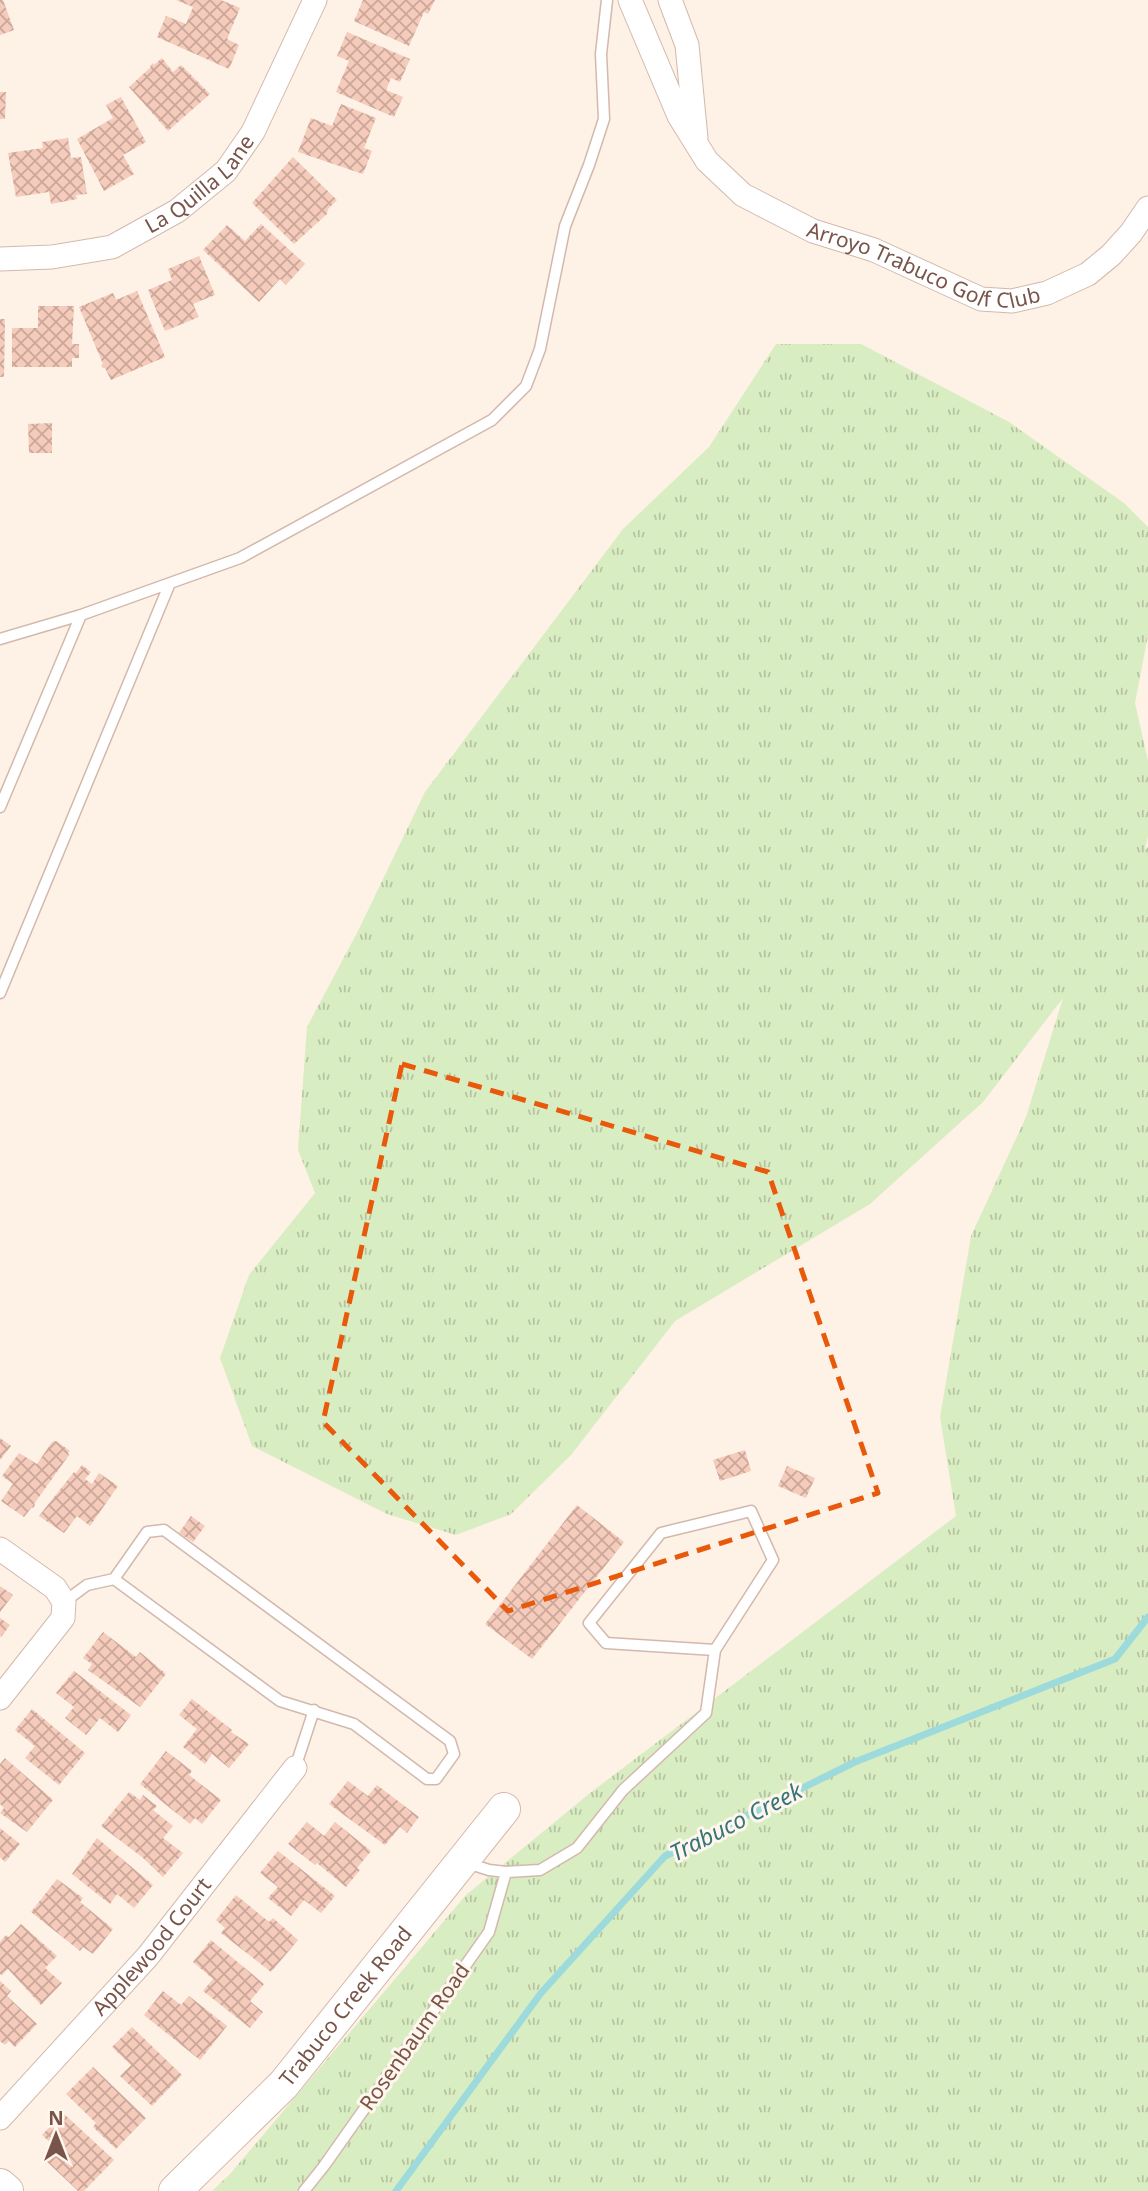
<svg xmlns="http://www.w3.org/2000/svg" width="1148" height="2191" font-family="'Noto Sans',sans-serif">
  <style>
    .grass { fill: url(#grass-tufts) }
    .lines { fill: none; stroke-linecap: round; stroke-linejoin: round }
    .stream { stroke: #9ddadc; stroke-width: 7 }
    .building { fill: url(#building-cross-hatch) }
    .lane-casing { stroke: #d3b9ad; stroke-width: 13 }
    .street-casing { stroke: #d3b9ad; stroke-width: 25 }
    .secondary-casing { stroke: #d6b8aa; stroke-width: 34 }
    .lane { stroke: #fff; stroke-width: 10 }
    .street { stroke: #fff; stroke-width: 23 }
    .secondary { stroke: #fff; stroke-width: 32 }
    .marked { fill: none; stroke: #e8590c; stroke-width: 5; stroke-dasharray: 14 9; stroke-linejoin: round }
    .labels { text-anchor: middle; stroke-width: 6; stroke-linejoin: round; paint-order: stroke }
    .street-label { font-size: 21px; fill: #795448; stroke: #fff6ed }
    .water-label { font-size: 23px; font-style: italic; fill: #387578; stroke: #fff6ed }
  </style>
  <defs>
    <pattern id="grass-tufts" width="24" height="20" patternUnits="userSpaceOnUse" patternTransform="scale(1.75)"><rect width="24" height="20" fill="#d9edc2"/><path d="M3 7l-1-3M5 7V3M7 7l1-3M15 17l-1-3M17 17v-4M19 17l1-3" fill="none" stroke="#b5c3a0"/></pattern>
    <pattern id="building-cross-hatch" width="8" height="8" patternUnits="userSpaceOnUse" patternTransform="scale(1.75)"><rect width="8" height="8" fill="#f5cbbb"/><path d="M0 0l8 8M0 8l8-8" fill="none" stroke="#cba79a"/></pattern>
  </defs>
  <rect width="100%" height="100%" fill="#fef1e5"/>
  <path class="grass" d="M776,344H861L1009,422L1124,503L1148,527V635L1135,703L1148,761V836L1145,850L1148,847V2191H212L230,2174L466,1895L590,1793L956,1516L940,1417L971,1236L1026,1117L1063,998L983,1102L870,1204L675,1321L571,1455L511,1514L456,1535L387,1514L252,1446L220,1358L249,1275L315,1193L298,1150L307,1027L358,931L425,792L623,529L709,447Z"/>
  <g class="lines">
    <path class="stream" d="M396,2191L541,1993L665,1856L855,1762L1115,1659L1148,1617"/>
  </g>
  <path class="building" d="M0,0H3L14,30L0,35Z
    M176,0H221L240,8L227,39L239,45L229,69L157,37L166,16L186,24L193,7Z
    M363,0H435L428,14L424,12L409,46L354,21Z
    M347,32L410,59L400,82L391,78L386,90L403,97L394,117L336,92L349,61L337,56Z
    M162,58L173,72L181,65L210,94L168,131L129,87L151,67L150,66L153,63L154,65Z
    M0,92H6L5,119H0Z
    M121,97L146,142L123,155L134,174L104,191L77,139L113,118L106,105Z
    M341,104L376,118L364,148L372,151L363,174L298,152L311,118L332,126Z
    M68,138L71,158L81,157L87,194L76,195L77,199L51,204L49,192L16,197L8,153L43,148L42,142Z
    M293,157L337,200L328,209L327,214L294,244L252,203Z
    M261,224L305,264L286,285L280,279L259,302L203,250L227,225L245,241Z
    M199,256L215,295L193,304L199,317L165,331L148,290L172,280L168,269Z
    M137,291L165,357L111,380L105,368H103L101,365L103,364L79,307L113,293L116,300Z
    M38,306H74L72,344H79V358H72V367H12V328H38Z
    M0,319H5L4,377H0Z
    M52,423V453H29L28,424Z
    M0,1438L11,1446L0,1460Z
    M56,1441L70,1451L68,1453L69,1455L34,1504L35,1505L33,1508L32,1507L24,1517L1,1501L13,1484L2,1476L19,1453L37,1464L52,1442Z
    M745,1450L751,1471L720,1481L713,1460Z
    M82,1465L91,1472L85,1479L92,1484L99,1473L118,1486L90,1526L77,1516L64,1533L39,1516L74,1472L76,1473Z
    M787,1466L815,1478L806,1498L778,1486Z
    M577,1505L624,1542L532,1659L485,1624Z
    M191,1516L205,1526L193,1542L179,1533Z
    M0,1586L13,1595L0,1612Z
    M0,1618L10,1625L1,1637L0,1635Z
    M103,1632L136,1657L140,1652L166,1674L140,1707L88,1670L92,1664L83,1658Z
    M74,1671L131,1715L118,1732L100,1718L86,1735L65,1718L74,1707L56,1693Z
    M192,1699L232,1730L231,1732L249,1744L229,1768L212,1754L205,1764L183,1747L197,1729L179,1715Z
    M32,1709L85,1753L59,1785L25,1758L35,1746L15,1730Z
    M166,1751L192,1771L189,1775L221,1800L202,1824L195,1818L190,1824L140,1784Z
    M5,1758L53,1800L27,1832L0,1813L4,1808L0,1804V1764Z
    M348,1781L368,1796L377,1785L419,1817L407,1833L400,1827L385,1845L329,1804Z
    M129,1792L140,1800L143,1795L157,1806L153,1810L173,1826L163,1838L183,1853L163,1877L142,1857L101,1826Z
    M307,1822L324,1836L335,1822L371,1851L357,1868L360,1870L346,1887L317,1863L315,1865L288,1844Z
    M0,1828L20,1844L5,1862L0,1857Z
    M97,1838L153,1885L134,1908L117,1894L110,1904L72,1874Z
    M278,1851L335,1896L321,1913L304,1900L291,1916L268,1898L278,1887L260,1873Z
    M57,1879L83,1898L80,1902L113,1929L93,1954L83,1947L80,1951L31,1912Z
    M236,1895L269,1922L273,1918L298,1940L271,1972L221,1933L225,1928L216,1920Z
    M21,1924L57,1956L45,1968L62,1983L41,2005L8,1969L2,1975L0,1974V1942L6,1935L9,1937Z
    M211,1940L264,1984L250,2001L263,2012L250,2028L203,1991L213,1979L193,1962Z
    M0,1981L11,1991L7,1996L37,2024L15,2047L9,2041L5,2045L0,2041Z
    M163,1991L181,2005L189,1996L227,2026L200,2060L144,2015Z
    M132,2027L182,2075L152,2106L120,2076L131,2065L112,2047Z
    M93,2067L146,2118L116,2149L93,2127L96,2123L66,2094Z
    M63,2113L114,2160L84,2191H78L43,2158L54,2146L42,2135Z"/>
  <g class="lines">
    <defs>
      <path id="lane" d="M0,639L81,615L240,558L492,420L526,386L540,349L565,226L589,165L604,119L601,54L607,0
        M0,807L81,615
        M0,993L170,583
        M64,1602L87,1585L114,1579L147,1532L164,1530L450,1741L454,1754L436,1779H427L354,1724L280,1701L114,1579
        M295,1768L314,1710
        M464,1862L489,1870L506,1872L540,1870L577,1848L623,1790L706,1713L715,1650L773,1560L751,1511L661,1533L589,1623L606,1643L715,1650
        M304,2191L324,2166L489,1932L506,1872"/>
      <g id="street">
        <path id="s1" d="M630,0L679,116L707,161L743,195L813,231L874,250L981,299L1012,301L1047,293L1088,274L1111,255L1131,233L1148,208"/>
        <path d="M670,0L687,45L696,138"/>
        <path id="s2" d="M0,259L52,257L112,247L177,211L226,171L253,132L315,0"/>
        <path d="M0,1549L55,1588L64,1602L63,1618L0,1698"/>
        <path id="s3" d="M0,2118L148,1956L295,1768"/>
      </g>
      <g id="secondary">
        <path d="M0,2185L7,2191"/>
        <path id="s4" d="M175,2191L284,2084L504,1809"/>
      </g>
    </defs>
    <use href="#lane" class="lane-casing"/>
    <use href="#street" class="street-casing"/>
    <use href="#secondary" class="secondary-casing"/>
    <use href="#lane" class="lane"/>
    <use href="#street" class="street"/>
    <use href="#secondary" class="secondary"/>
  </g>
  <path class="marked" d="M402,1064L768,1172L878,1493L508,1611L323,1422Z"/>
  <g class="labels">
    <g class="street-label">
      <text dy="7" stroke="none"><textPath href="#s2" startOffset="222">La Quilla Lane</textPath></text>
      <text dy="7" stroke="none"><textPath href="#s1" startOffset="425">Arroyo Trabuco Golf Club</textPath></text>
      <text dy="7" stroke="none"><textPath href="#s3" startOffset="229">Applewood Court</textPath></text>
      <text dy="7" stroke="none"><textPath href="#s4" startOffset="252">Trabuco Creek Road</textPath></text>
      <text transform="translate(415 2037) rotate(-55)" y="7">Rosenbaum Road</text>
    </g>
    <g class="water-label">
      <text transform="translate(736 1822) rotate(-27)" y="8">Trabuco Creek</text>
    </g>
  </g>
  <g transform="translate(56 2135)" stroke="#fff6ed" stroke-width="5" paint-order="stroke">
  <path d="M0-5L12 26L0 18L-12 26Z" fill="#795448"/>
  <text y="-10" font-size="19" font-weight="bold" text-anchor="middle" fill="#795448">N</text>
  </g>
</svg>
